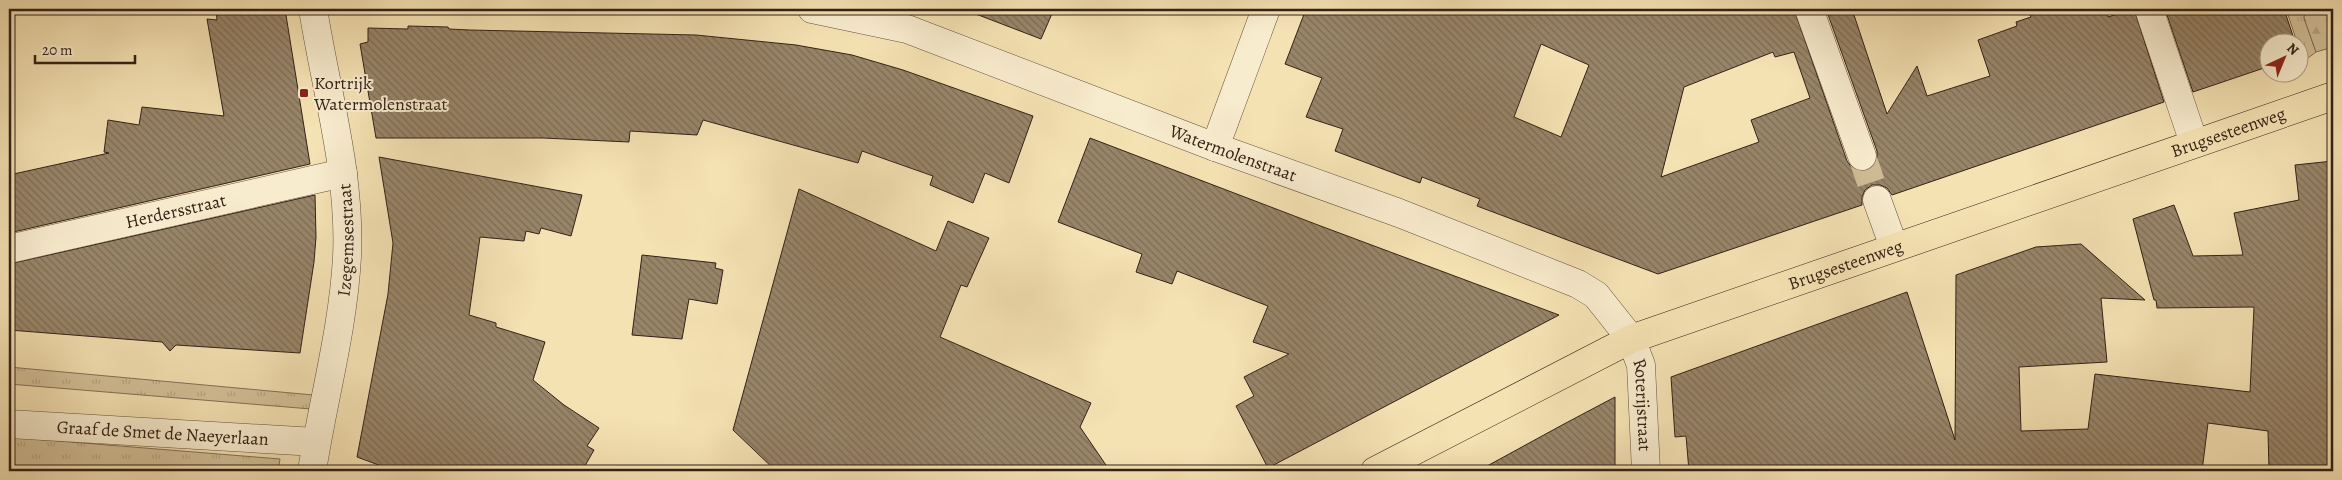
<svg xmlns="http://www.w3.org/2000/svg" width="2342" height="480" font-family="Alegreya,serif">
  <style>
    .grass { fill: url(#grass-tufts); stroke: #847158 }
    .forest { fill: url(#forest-firs); stroke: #847158 }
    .building { fill: url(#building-back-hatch); stroke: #332118; fill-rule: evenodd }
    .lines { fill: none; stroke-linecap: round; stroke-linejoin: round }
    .minor-tunnel { stroke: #cebb94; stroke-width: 28; stroke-dasharray: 28 14; stroke-linecap: butt }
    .minor-casing { stroke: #64513f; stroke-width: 29 }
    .major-casing { stroke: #332118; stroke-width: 29 }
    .minor { stroke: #f8ecce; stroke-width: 28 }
    .major { stroke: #f5e2b3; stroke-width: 28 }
    .poi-dot { fill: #8f2418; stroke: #f8ecce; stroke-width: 2 }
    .labels { text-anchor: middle; stroke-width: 4; stroke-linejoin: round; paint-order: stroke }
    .poi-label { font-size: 18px; fill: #332118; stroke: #f8ecce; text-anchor: start }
    .street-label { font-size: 18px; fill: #332118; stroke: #f8ecce }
  </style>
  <defs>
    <pattern id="grass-tufts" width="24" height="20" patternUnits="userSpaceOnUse" patternTransform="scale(1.25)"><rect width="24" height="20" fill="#d4c199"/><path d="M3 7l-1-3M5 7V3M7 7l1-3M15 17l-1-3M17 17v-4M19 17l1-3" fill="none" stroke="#b6a683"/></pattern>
    <pattern id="forest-firs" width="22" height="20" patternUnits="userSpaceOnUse" patternTransform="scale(1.25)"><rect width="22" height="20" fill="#d4c199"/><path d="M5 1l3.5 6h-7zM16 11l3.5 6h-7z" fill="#b6a683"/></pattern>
    <pattern id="building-back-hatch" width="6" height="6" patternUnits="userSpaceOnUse" patternTransform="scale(1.25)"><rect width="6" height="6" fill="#988569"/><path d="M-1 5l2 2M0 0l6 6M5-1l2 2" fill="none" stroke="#7d6c55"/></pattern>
  </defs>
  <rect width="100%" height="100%" fill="#f5e2b3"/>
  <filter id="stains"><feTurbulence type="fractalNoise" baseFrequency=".004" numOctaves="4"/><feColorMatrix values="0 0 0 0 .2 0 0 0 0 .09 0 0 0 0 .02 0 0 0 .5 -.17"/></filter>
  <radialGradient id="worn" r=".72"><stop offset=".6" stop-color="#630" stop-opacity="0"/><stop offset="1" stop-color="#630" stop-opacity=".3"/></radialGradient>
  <path class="grass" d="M2286,9H2305L2304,18L2316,52L2304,61L2300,42H2297Z
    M9,367L313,395L311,409L9,384Z
    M9,437L280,459L278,471H9Z"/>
  <path class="forest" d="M2305,9H2333V47L2316,52L2304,18Z"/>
  <path class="building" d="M216,9H285L310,164L9,233V175L109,153L104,152L108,120L139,125L142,107L224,116L207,19L217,20Z
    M968,9H1054L1041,39L968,11Z
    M1306,9H1794L1847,161L1852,168L1860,171L1868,170L1874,166L1877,159V151L1826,9H1852L1887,114L1917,66L1927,96L1990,76L1978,40L2017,26L2016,22L2031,17L2028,9H2105L2108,17L2134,9L2164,102L1892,195L1887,188L1880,185H1872L1865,190L1862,197V205L1658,274L1477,206L1480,199L1422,177L1420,183L1335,151L1343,129L1306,117L1322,78L1285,64ZM1541,44L1589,65L1561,137L1514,117ZM1773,52L1775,57L1794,52L1810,98L1751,120L1759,142L1661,177L1684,87Z
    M2165,9H2284L2295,42H2270V66L2193,92Z
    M408,26L448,27L449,29L470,30L696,35L796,45L852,55L903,70L1033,116L1009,183L985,173L973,203L930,185L933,176L862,151L858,163L703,120L697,135L630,131L629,142L543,138H376L360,44L368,42V28L408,29Z
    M1090,138L1318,225L1559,315L1268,468L1236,406L1254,396L1244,377L1289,354L1253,342L1268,306L1177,271L1172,284L1136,272L1142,254L1058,222Z
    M379,157L582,195L571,236L541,228L539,234L526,231L524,241L480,237L469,315L496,323V327L545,342L533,380L564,405L599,428L587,446L594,450L582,471H395L357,457L388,294L393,243Z
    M2333,161V471H2269L2268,431L2208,423L2202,471H1689L1686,436L1675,437L1671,377L1907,292L1955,440L1956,275L2036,247L2081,244L2145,300L2101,298L2107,362L2019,367L2021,431L2088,429L2095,374L2250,392L2254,307L2157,308L2156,300H2154L2133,219L2174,205L2193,256L2243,255L2234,213L2299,200L2295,165Z
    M799,189L936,251L948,221L989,238L967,287L961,285L940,337L1091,403L1080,427L1110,471H776L733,430Z
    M315,195L316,237L314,262L300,353L176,345L170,351L162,342L9,330V264Z
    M642,255L716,263L715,268L723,270L717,304L689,299L682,339L632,335Z
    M1615,397V471H1478L1564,424Z"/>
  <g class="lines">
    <path class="minor-tunnel" d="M1862,156L1877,200"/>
    <defs>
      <g id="minor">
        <path id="s1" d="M812,9L907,29L1215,147L1399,213L1578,284L1596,295L1631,339L1641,365L1646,471"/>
        <path d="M1809,9L1862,156"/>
        <path d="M2149,9L2194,143"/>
        <path d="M1215,147L1266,9"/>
        <path d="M1877,200L1894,247"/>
        <path id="s2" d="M9,249L343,173"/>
        <path id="s3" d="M9,424L316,442"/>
        <path id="s4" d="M312,471C323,400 343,330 347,257C351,174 326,91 313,9"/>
      </g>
      <g id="major">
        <path id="s5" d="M1375,471L1631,339L2333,96"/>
      </g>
    </defs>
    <use href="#minor" class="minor-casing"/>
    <use href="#major" class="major-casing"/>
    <use href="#minor" class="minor"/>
    <use href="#major" class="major"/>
  </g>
  <rect class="poi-dot" x="299" y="88" width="10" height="10" rx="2.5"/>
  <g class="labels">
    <g class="poi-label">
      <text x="314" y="89">Kortrijk<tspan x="314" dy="21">Watermolenstraat</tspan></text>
    </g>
    <g class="street-label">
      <text dy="6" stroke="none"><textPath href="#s5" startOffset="920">Brugsesteenweg</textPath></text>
      <text dy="6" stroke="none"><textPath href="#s1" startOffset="446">Watermolenstraat</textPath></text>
      <text dy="6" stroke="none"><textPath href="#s2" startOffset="171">Herdersstraat</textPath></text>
      <text dy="6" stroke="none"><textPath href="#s4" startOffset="234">Izegemsestraat</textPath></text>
      <text dy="6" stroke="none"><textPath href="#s5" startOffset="515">Brugsesteenweg</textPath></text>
      <text dy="6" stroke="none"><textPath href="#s1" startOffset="960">Roterijstraat</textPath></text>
      <text dy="6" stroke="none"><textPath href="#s3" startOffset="154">Graaf de Smet de Naeyerlaan</textPath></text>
    </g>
  </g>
  <rect width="2342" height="480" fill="none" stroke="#f5e2b3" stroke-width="30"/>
  <rect x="10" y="10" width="2322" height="460" fill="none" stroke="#332118" stroke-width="2.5"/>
  <rect x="15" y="15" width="2312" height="450" fill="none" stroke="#332118"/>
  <g transform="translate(2284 58) rotate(44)"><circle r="24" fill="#f8ecce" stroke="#a99b85"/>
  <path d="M0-4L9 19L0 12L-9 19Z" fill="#8f2418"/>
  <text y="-8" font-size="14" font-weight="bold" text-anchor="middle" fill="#332118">N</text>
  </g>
  <path d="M35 55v8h100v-8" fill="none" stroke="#332118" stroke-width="2.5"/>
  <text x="42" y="55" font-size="15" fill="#332118" stroke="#f8ecce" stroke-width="4" paint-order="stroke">20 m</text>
  <rect width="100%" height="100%" filter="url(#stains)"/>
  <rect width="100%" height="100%" fill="url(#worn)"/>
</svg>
